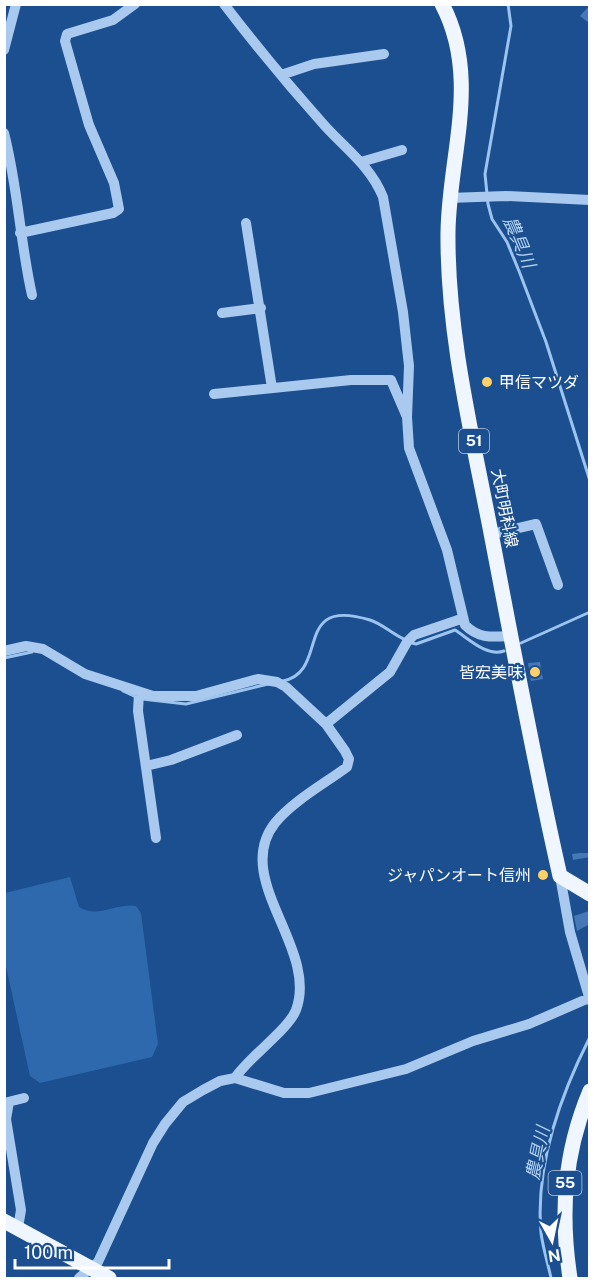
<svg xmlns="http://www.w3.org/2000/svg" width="594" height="1283" font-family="'Public Sans','Noto Sans JP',sans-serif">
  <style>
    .green { fill: #2e69ad }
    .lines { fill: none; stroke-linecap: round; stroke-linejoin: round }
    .stream { stroke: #9cc4f0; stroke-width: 3 }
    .building { fill: #4478b7 }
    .minor { stroke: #a9c9ee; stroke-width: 10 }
    .major { stroke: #f0f6ff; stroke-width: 15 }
    .poi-dot { fill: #ffd166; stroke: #1b4f8f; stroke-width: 2 }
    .labels { text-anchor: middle; stroke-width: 4.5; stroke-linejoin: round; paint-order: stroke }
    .shield { fill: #1b4f8f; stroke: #bbcadd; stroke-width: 1.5 }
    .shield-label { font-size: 15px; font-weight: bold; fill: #fff }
    .poi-label { font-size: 16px; fill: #fff; stroke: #1b4f8f; text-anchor: end }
    .street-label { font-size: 16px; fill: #fff; stroke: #1b4f8f }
    .water-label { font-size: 18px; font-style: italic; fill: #b5d3f5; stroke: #1b4f8f }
  </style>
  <rect width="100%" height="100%" fill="#1b4f8f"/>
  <path class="green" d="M70,877L79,907C98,919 115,903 136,906L141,913L158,1044L152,1057L40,1083L30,1076L5,962V893Z"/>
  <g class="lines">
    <path class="stream" d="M508,4L511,26L485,174L488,204L492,219L507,242L519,271L546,342L590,481
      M412,643L416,644L455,630C469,639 487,657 504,651
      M521,643L590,612
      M4,658L32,652
      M283,681C331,671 291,596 370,620C383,624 393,635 406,640
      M123,691L136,697
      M142,699L186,704L268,684
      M551,1278C548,1264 543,1248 541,1233C535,1166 560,1096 590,1037"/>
  </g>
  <path class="building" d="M590,5V24L580,16Z
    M540,662L543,679L531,681L528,663Z
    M579,853H590V857L573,860L572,854Z
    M589,911L590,924L577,931L574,916Z"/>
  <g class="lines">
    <path class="minor" d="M224,4C256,46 290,87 325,126C347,150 371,167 383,197L403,312L409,366L407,417L409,448L447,550L465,625C479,639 492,637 510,636
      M4,50L16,4
      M281,75L314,64L384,54
      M4,133C18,187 20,242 32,295
      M361,162L402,150
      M448,198L506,196L590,200
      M246,223L272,388
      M20,233L113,213L119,209L114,183L89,125L65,41L67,34L113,20L135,4
      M222,313L261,308
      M214,394L351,380H391L407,417
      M492,534L536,524L558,585
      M4,651L26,646L43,649L85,674L153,696H196L258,679L277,682L286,687L326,724L345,751L349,759L347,767C324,784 293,801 275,823C231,879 319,948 296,1010C288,1030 250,1056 235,1078
      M139,693L138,711L156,838
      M326,724L390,672L407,642L414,635L461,619
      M146,766L171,760L237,735
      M560,876L570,932L590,1000
      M9,1102L6,1119L21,1210L18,1228
      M4,1103L24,1098
      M79,1278L98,1262L153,1143L165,1124L183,1102L203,1090L220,1081L235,1078L284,1093H309L406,1069L473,1041L529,1024L589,998"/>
    <path class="major" d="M442,4C481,78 449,155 448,232C447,333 472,434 491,533C513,647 534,762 560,876L590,894
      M4,1221L109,1278
      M570,1278C560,1213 564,1153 590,1091"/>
  </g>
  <g class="poi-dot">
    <circle cx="487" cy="382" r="6"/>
    <circle cx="535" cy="672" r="6"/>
    <circle cx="543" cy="875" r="6"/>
  </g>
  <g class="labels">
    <g class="shield">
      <rect x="459" y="429" width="30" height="24" rx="4.5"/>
      <rect x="548.5" y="1171" width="33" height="24" rx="4.5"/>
    </g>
    <g class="shield-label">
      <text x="474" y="446">51</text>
      <text x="565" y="1188">55</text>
    </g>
    <g class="poi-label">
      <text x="499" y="388" text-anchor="start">甲信マツダ</text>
      <text x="523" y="678">皆宏美味</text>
      <text x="531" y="881">ジャパンオート信州</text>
    </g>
    <g class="street-label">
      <text transform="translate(505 508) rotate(79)" y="6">大町明科線</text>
    </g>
    <g class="water-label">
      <text transform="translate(519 242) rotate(67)" y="6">農具川</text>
      <text transform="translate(538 1153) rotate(-78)" y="6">農具川</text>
    </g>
  </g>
  <rect width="594" height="1283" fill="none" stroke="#ffffff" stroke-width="12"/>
  <g transform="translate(552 1241) rotate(171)" stroke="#1b4f8f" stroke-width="4.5" paint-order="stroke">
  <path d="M0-4.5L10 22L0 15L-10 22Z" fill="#ffffff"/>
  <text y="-9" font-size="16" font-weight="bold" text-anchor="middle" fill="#ffffff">N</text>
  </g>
  <path d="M15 1259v9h154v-9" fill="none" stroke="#ffffff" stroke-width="3"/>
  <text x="24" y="1259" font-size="18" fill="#ffffff" stroke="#1b4f8f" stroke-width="4.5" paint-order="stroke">100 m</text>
</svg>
